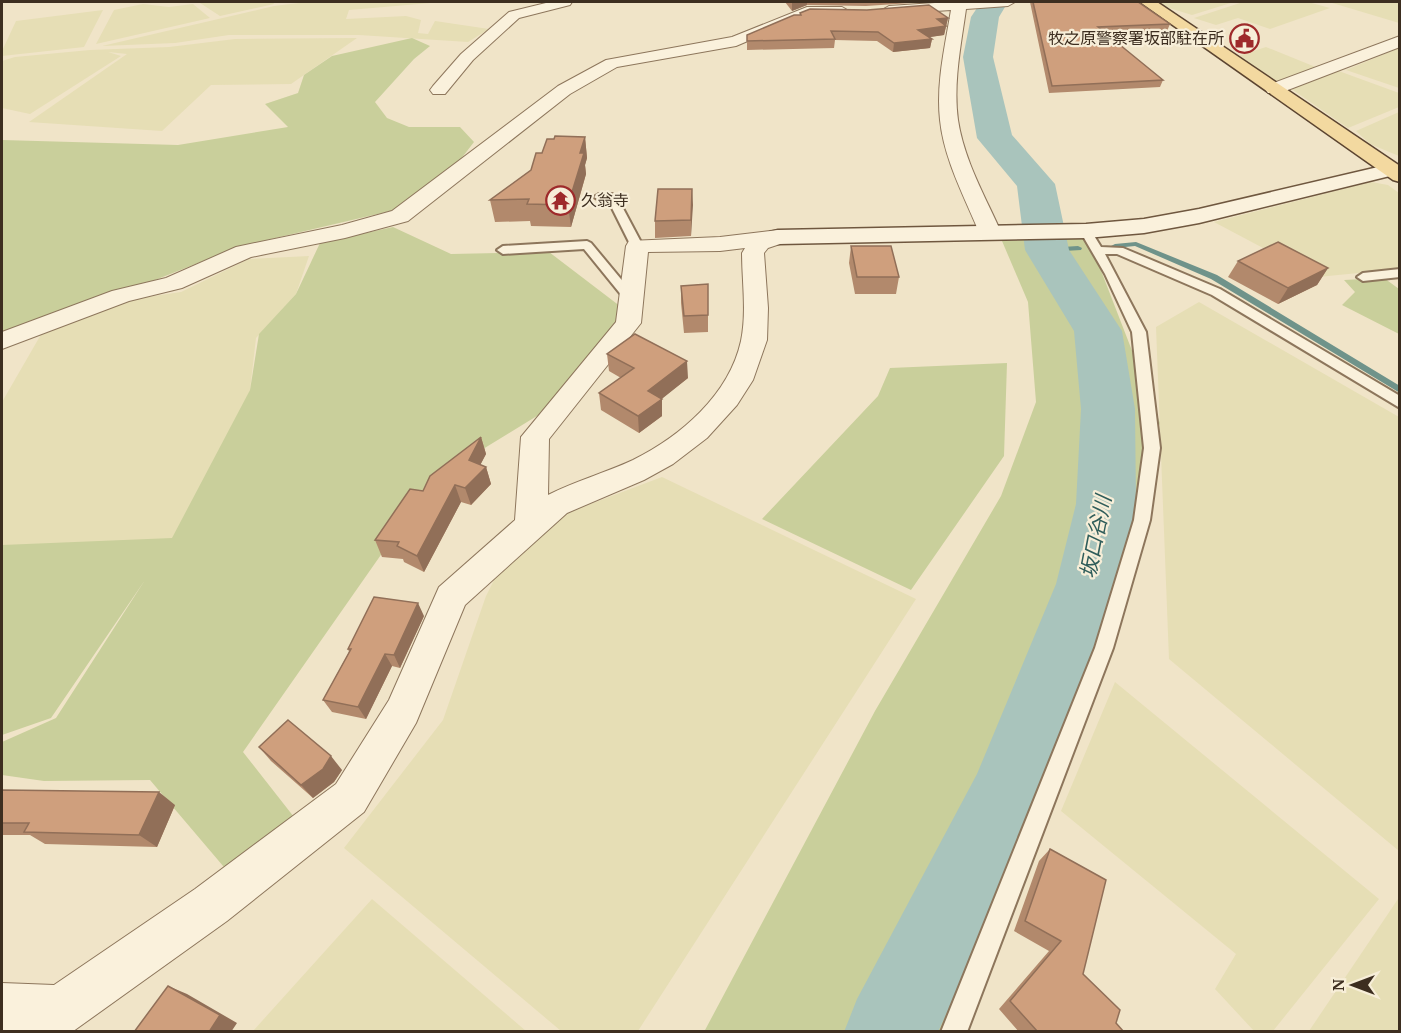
<svg xmlns="http://www.w3.org/2000/svg" width="1401" height="1033" font-family="'PT Serif','Noto Sans JP',serif">
  <style>
    .farmland { fill: #e6deb5 }
    .green { fill: #c9cf9b }
    .lines { fill: none; stroke-linecap: round; stroke-linejoin: round }
    .stream { fill: #6f938a; fill-rule: evenodd }
    .river { fill: #a9c4bc; fill-rule: evenodd }
    .lane-casing { stroke: #8d765c; stroke-width: 4 }
    .street-casing { stroke: #8d765c; stroke-width: 2 }
    .secondary-casing { stroke: #6f573f; stroke-width: 3 }
    .primary-casing { stroke: #5b4430; stroke-width: 3 }
    .lane { fill: #faf1dc; fill-rule: evenodd }
    .street { fill: #faf1dc; fill-rule: evenodd }
    .secondary { fill: #faf1dc; fill-rule: evenodd }
    .primary { fill: #f3d9a0; fill-rule: evenodd }
    .wall { fill: #b2896c }
    .shaded-wall { fill: #916f58 }
    .building { fill: #cf9f7d; stroke: #916f58; stroke-width: 1.5 }
    .labels { text-anchor: middle; stroke-width: 4.5; stroke-linejoin: round; paint-order: stroke }
    .far-poi-label { font-size: 16px; fill: #3d2e20; stroke: #f7eed8; text-anchor: end }
    .water-label { font-size: 21px; font-style: italic; fill: #2f5d5a; stroke: #f7eed8 }
  </style>
  <rect width="100%" height="100%" fill="#f0e4c8"/>
  <path class="farmland" d="M203,2H273L274,4L220,16L200,3Z
    M307,2H442L349,10L346,19L406,16L421,20L418,33L428,34L435,21L489,29L468,42L359,35H229L175,43L102,46L274,6Z
    M1159,2H1234L1192,15L1166,7Z
    M1243,2H1308L1330,8L1270,29L1238,18L1216,25L1194,18Z
    M1329,2H1399V23Z
    M143,4L169,7L193,4L210,18L96,44L114,10Z
    M103,10L84,47L2,56V51L16,21Z
    M357,38L291,84L211,85L162,131L29,122L127,54L108,52L121,56L30,114L2,108V61L15,57L90,50L169,47L235,39Z
    M1266,47L1318,68L1276,83L1235,57Z
    M1399,48V88L1346,70Z
    M1336,70L1399,93V107L1348,128L1290,88Z
    M1399,112V156L1370,144L1356,131Z
    M1371,182L1388,185L1399,193V269L1318,277L1214,222Z
    M309,256L296,294L256,338L250,390L221,455L172,539L2,558V402L43,331L127,300L181,292L249,259Z
    M1199,302L1399,417V851L1169,659L1156,327Z
    M662,477L916,599L638,1031H561L344,848L443,720L486,596L514,540L548,520Z
    M1115,682L1379,899L1273,1031H1254L1215,989L1236,954L1061,811Z
    M372,899L526,1031H253Z
    M1398,899L1399,1031H1309Z"/>
  <path class="green" d="M412,38L430,46L414,59L375,102L387,118L409,127H460L474,142L457,164L399,209L241,246L140,286L2,333V140L178,145L288,127L265,104L298,93L304,75L332,56Z
    M393,227L451,254L549,252L629,313L545,411L434,479L243,752L301,826L229,873L150,780L44,781L2,775V742L56,718L145,580L51,718L2,735V545L172,538L250,390L259,334L296,294L320,243Z
    M1088,237L1160,423L1143,468L1121,593L954,1031L704,1032L875,711L1001,496L1036,402L1028,302L1002,241Z
    M1384,278L1399,289V334L1342,305L1355,292L1344,280Z
    M1007,363L1004,456L911,590L762,519L878,396L890,368Z"/>
  <g class="lines">
    <path class="stream" d="M1136,242L1217,275L1400,386V393L1211,279L1135,246L1115,248L1111,246L1115,244Z
      M1078,246L1082,248L1081,250L1047,252L1043,250L1047,248Z"/>
    <path class="river" d="M981,2H1008L999,17L993,57L1012,135L1055,184L1069,250L1122,331L1135,409L1136,504L1120,584L1044,800L938,1032H844L857,999L977,774L1056,584L1076,504L1081,409L1074,331L1025,250L1017,186L977,138L963,57L971,17Z"/>
    <defs>
      <path id="lane" d="M612,194L617,197L643,246L641,248L637,250L631,246L608,200H599L594,197L599,194Z
        M1086,228L1090,229L1101,247L1123,248L1220,289L1400,396V408L1212,295L1117,254H1105L1146,332L1160,448L1150,520L1113,648L967,1032H941L1095,648L1134,520L1144,448L1132,332L1105,274L1080,231Z
        M587,241L591,243L635,296L637,299L635,302H627L584,249L503,254L497,250L503,246Z
        M1400,269V277L1363,281L1357,277L1363,273Z"/>
      <path id="street" d="M550,2H572L570,5L519,18L473,60L445,94H433L430,90L433,86L461,54L509,12Z
        M950,2H1015L1008,6L966,9C961,45 953,83 958,120C964,160 985,196 1001,232L998,237L990,239L982,237L979,232C964,196 944,159 940,120C936,83 945,46 951,10L889,14L882,10L889,6Z
        M807,7H842L849,11L842,15H809L736,46L617,67L570,94L408,221L345,238L251,257L182,288L129,301L2,349V332L112,291L166,278L236,247L342,225L392,211L558,86L606,60L732,37Z
        M1400,36V47L1280,93H1268L1265,89L1268,85Z
        M778,230L786,232L789,237L786,242L768,248L764,253L768,308L767,340L753,380L737,405L707,438L673,464L644,480L567,513L465,605L416,723L364,812L227,921L72,1032L2,1031V983L54,985L195,889L336,784L389,700L439,587L515,520L521,437L616,322L626,246L629,241L720,237ZM745,248L742,253C742,281 747,312 741,341C729,395 681,436 633,460C605,473 575,481 548,495L549,439L641,323L648,252L720,251Z"/>
      <path id="secondary" d="M1391,164L1398,166V174L1199,223L1144,233L1086,238L778,244L770,242L766,237L770,232L778,230L1086,224L1144,219L1199,209Z"/>
      <path id="primary" d="M1140,2H1157L1400,166V182L1393,180Z"/>
    </defs>
    <use href="#lane" class="lane-casing"/>
    <use href="#street" class="street-casing"/>
    <use href="#secondary" class="secondary-casing"/>
    <use href="#primary" class="primary-casing"/>
    <use href="#lane" class="lane"/>
    <use href="#street" class="street"/>
    <use href="#secondary" class="secondary"/>
    <use href="#primary" class="primary"/>
  </g>
  <path class="wall" d="M785,2H911V3L866,6L807,5L792,11Z
    M1030,2H1138L1170,24L1167,31L1106,34L1163,80L1160,87L1049,93Z
    M800,13L948,18L944,35L929,37L932,39L930,48L893,52L877,41L835,40L834,48L747,50V35L800,15Z
    M585,137L587,158L585,165L586,174L571,227L531,226L530,221L495,222L490,200L531,170L542,153L554,139Z
    M692,189L691,236L655,238V221Z
    M851,246L899,277L896,294H855L849,263Z
    M1238,261L1328,268L1317,285L1278,304L1228,277Z
    M708,284V332L684,333L681,303V286Z
    M607,354L688,378L661,399L662,416L639,433L601,410L599,393L621,378L609,371Z
    M481,437L486,454L480,465L486,467L491,484L471,505L461,502L424,572L404,562L403,559L382,557L375,540L423,491Z
    M424,616L400,668L392,666L366,719L332,712L323,700L349,652L348,649Z
    M259,747L342,770L334,782L313,798L271,761Z
    M2,790L175,805L157,847L45,844L30,835H2Z
    M1050,849L1083,974L1116,1023L1124,1032H1019L999,1009L1049,951L1014,931L1039,861Z"/>
  <path class="shaded-wall" d="M792,2H807V5L792,11Z
    M948,18L944,35L917,39L918,30L937,19Z
    M932,39L930,48L893,52L894,43Z
    M585,137L587,158L585,165L586,174L571,227L568,205L580,153Z
    M692,189L693,205L691,236V220Z
    M1328,268L1317,285L1278,304L1288,288Z
    M687,361L688,378L658,402L662,399V416L639,433L638,416L648,391Z
    M481,437L486,454L474,477L469,460Z
    M486,467L491,484L471,505L465,488Z
    M455,485L461,502L424,572L417,556Z
    M418,603L424,616L400,668L394,655Z
    M385,654L392,666L366,719L358,707Z
    M331,756L342,770L334,782L313,798L301,785Z
    M159,792L175,805L157,847L139,835Z
    M168,986L187,994L237,1023L231,1032H209Z"/>
  <path class="building" d="M1033,2H1138L1170,24L1098,27L1163,80L1052,86Z
    M929,5L948,18L937,19L946,26L918,30L932,39L894,43L878,32L831,31L835,39L747,41V35L794,15H801L800,13L810,9L867,10Z
    M555,136L585,137L580,153H584L568,205L527,204L529,199L490,200L531,170L536,153H542L547,139H554Z
    M658,189H692L691,220L655,221Z
    M1278,242L1328,268L1288,288L1238,261Z
    M851,246H891L899,277H857Z
    M708,284V315L684,316L681,286Z
    M635,334L687,361L648,391L662,399L638,416L599,393L634,368L607,354Z
    M481,437L469,460L486,467L465,488L455,485L417,556L397,546L399,542L375,540L410,489L423,491L430,476Z
    M374,597L418,603L394,655L385,654L358,707L323,700L351,649H348Z
    M288,720L331,756L323,769L301,785L259,747Z
    M2,790L159,792L139,835L24,832L29,823H2Z
    M1050,849L1106,880L1083,974L1120,1010L1116,1023L1124,1032H1038L1010,1001L1061,941L1025,921Z
    M168,986L220,1015L209,1032H134Z"/>
  <defs>
    <symbol id="civic-ring" viewBox="-11 -11 22 22"><circle r="9.5" fill="#f7eed8" stroke="#9e2a2b" stroke-width="1.5"/><path d="M-.6-6.5H3V-4.5H.6V-3L4-1V1h2V6H-6V1h2V-1L-.6-3ZM-1.2 2.5V6h2.4V2.5Z" fill="#9e2a2b"/></symbol>
    <symbol id="temple-ring" viewBox="-11 -11 22 22"><circle r="9.5" fill="#f7eed8" stroke="#9e2a2b" stroke-width="1.5"/><path d="M0-6L5-2H3V0L6.5 2.5H4V6H1.5V3h-3V6H-4V2.5H-6.5L-3 0V-2H-5Z" fill="#9e2a2b"/></symbol>
  </defs>
  <g fill-rule="evenodd">
    <use href="#civic-ring" x="1228" y="22" width="33" height="33"/>
    <use href="#temple-ring" x="544" y="184" width="33" height="33"/>
  </g>
  <g class="labels">
    <g class="far-poi-label">
      <text x="1224" y="44">牧之原警察署坂部駐在所</text>
      <text x="581" y="206" text-anchor="start">久翁寺</text>
    </g>
    <g class="water-label">
      <text transform="translate(1096 537) rotate(-79)" y="7">坂口谷川</text>
    </g>
  </g>
  <rect width="1401" height="1033" fill="none" stroke="#3d2e20" stroke-width="6"/>
  <g transform="translate(1353 985) rotate(270)" stroke="#f7eed8" stroke-width="4.5" paint-order="stroke">
  <path d="M0-4.5L10 22L0 15L-10 22Z" fill="#3d2e20"/>
  <text y="-9" font-size="16" font-weight="bold" text-anchor="middle" fill="#3d2e20">N</text>
  </g>
</svg>
